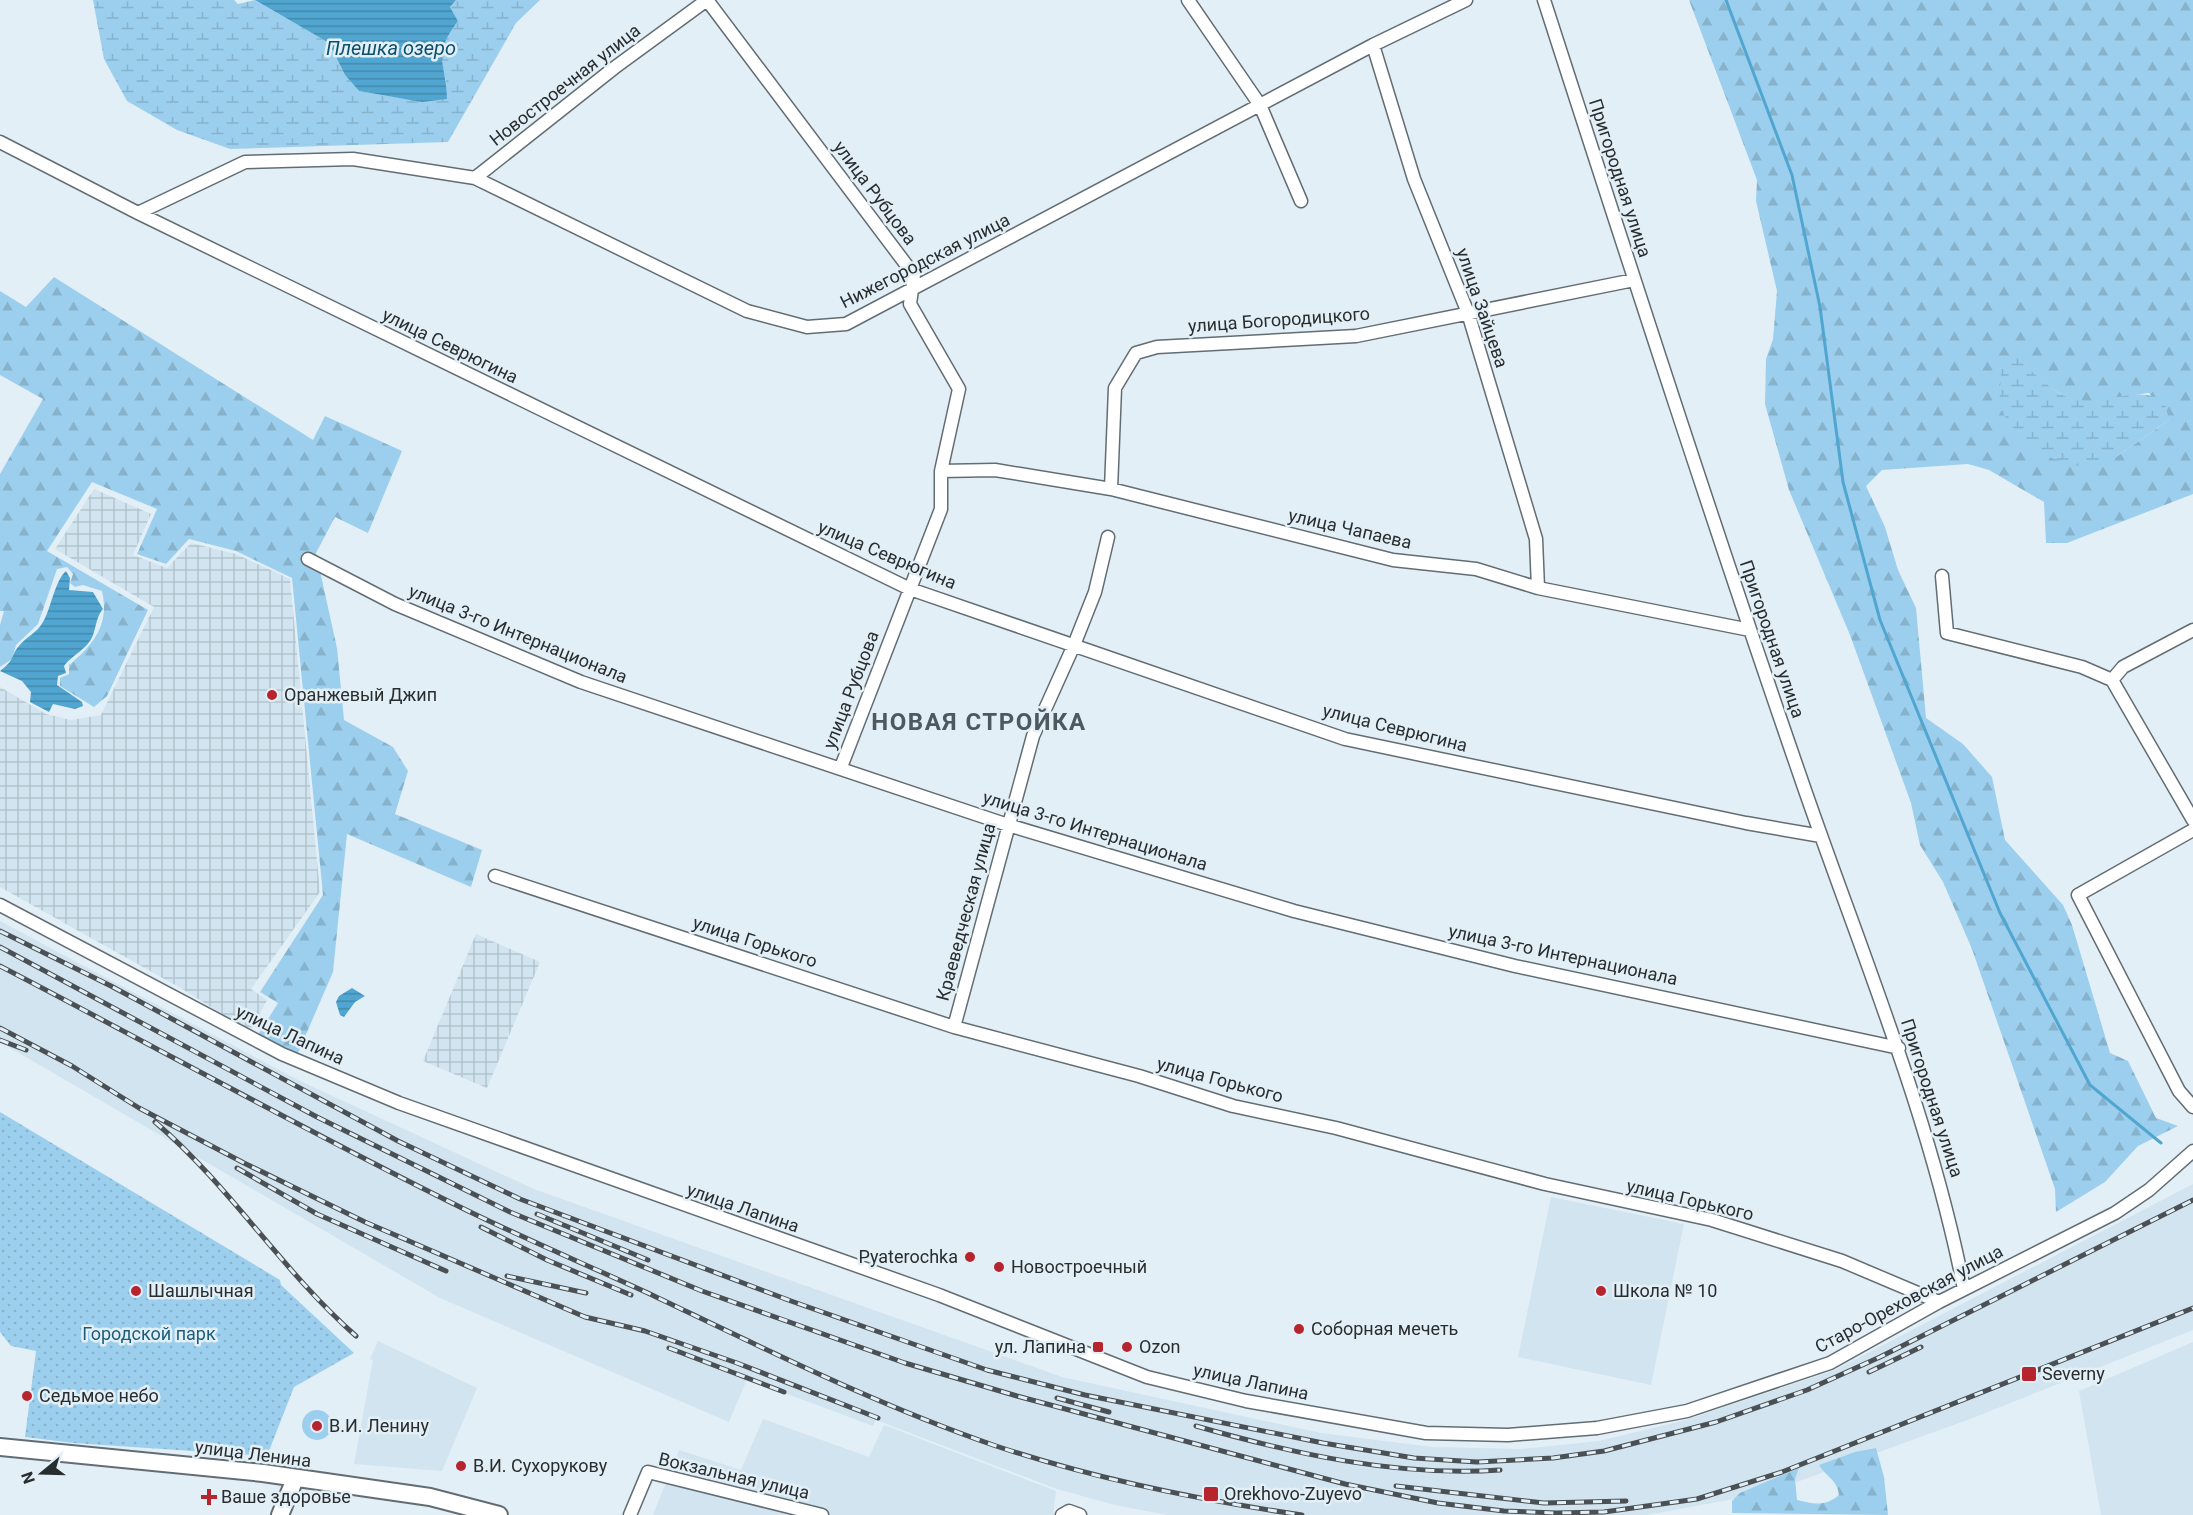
<svg xmlns="http://www.w3.org/2000/svg" width="2193" height="1515" font-family="Roboto,sans-serif">
  <style>
    .built { fill: #d1e4ef }
    .industrial { fill: url(#industrial-grid) }
    .green { fill: #9ccfed }
    .forest { fill: url(#forest-firs); fill-rule: evenodd }
    .wetland { fill: url(#wetland-marsh) }
    .park { fill: url(#park-dots) }
    .water { fill: url(#water-rules) }
    .lines { fill: none; stroke-linecap: round; stroke-linejoin: round }
    .stream { stroke: #51a6d1; stroke-width: 3 }
    .street-casing { stroke: #626d73; stroke-width: 15 }
    .secondary-casing { stroke: #626d73; stroke-width: 20 }
    .street { stroke: #fff; stroke-width: 12 }
    .secondary { stroke: #fff; stroke-width: 16 }
    .rail-casing { stroke: #4a5054; stroke-width: 5 }
    .rail { stroke: #e3eff6; stroke-width: 3; stroke-dasharray: 9; stroke-linecap: butt }
    .poi-dot { fill: #b6252e; stroke: #e3eff6; stroke-width: 2 }
    .labels { text-anchor: middle; stroke-width: 5; stroke-linejoin: round; paint-order: stroke }
    .street-label { font-size: 18px; fill: #282d30; stroke: #e3eff6 }
    .poi-label { font-size: 18px; fill: #282d30; stroke: #e3eff6; text-anchor: start }
    .park-label { font-size: 18px; fill: #1d5d7b; stroke: #e3eff6 }
    .water-label { font-size: 20px; font-style: italic; fill: #0a506e; stroke: #e3eff6 }
    .district-label { font-size: 24px; font-weight: bold; letter-spacing: 1.5px; fill: #4e595f; stroke: #e3eff6 }
  </style>
  <defs>
    <pattern id="industrial-grid" width="8" height="8" patternUnits="userSpaceOnUse" patternTransform="scale(1.5)"><rect width="8" height="8" fill="#d1e4ef"/><path d="M0 4h8M4 0v8" fill="none" stroke="#b3c4cd"/></pattern>
    <pattern id="forest-firs" width="22" height="20" patternUnits="userSpaceOnUse" patternTransform="scale(1.5)"><rect width="22" height="20" fill="#9ccfed"/><path d="M5 1l3.5 6h-7zM16 11l3.5 6h-7z" fill="#86b2cc"/></pattern>
    <pattern id="wetland-marsh" width="20" height="14" patternUnits="userSpaceOnUse" patternTransform="scale(1.5)"><rect width="20" height="14" fill="#9ccfed"/><path d="M1 5h8M5 5V1M11 12h8M15 12V8" fill="none" stroke="#86b2cc"/></pattern>
    <pattern id="park-dots" width="8" height="8" patternUnits="userSpaceOnUse" patternTransform="scale(1.5)"><rect width="8" height="8" fill="#9ccfed"/><path d="M2 2h.1M6 6h.1" fill="none" stroke="#86b2cc" stroke-width="1.8" stroke-linecap="round"/></pattern>
    <pattern id="water-rules" width="6" height="5" patternUnits="userSpaceOnUse" patternTransform="scale(1.5)"><rect width="6" height="5" fill="#51a6d1"/><path d="M0 2.5h6" fill="none" stroke="#4388aa"/></pattern>
  </defs>
  <rect width="100%" height="100%" fill="#e3eff6"/>
  <path class="built" d="M0,921L298,1080L534,1189L1062,1377L1321,1433L1432,1447L1521,1449L1599,1441L1686,1420L1835,1370L2193,1184V1330L1970,1419L1766,1493L1647,1515H1167L1115,1505L1057,1489L876,1420L873,1426L747,1379L729,1422L440,1298L0,1042Z
    M1551,1197L1684,1224L1651,1385L1518,1357Z
    M378,1341L477,1388L442,1471L354,1464L373,1360L370,1359Z
    M2193,1342V1515H2101L2079,1391Z
    M763,1419L869,1457L884,1425L1056,1491L1053,1515H653L679,1450L741,1470Z"/>
  <path class="industrial" d="M94,489L151,514L133,555L167,568L191,543L236,554L290,579L320,892L251,989L267,1000L250,1032L184,990L0,887V687L46,714L71,720L101,715L154,607L55,549Z
    M476,934L540,962L487,1088L423,1061Z"/>
  <path class="green" d="M302 1425a15 15 0 1 1 30 0a15 15 0 1 1-30 0Z"/>
  <path class="forest" d="M1689,0H2193V494L2067,543H2046L2044,502L1989,470L1968,464L1882,470L1866,486L1885,527L1898,570L1916,608L1926,718L1963,744L1992,777L2005,840L2063,905L2072,925L2110,1053L2128,1061L2156,1118L2178,1126L2138,1146L2105,1182L2056,1212L2055,1189L1972,949L1943,882L1920,845L1911,803L1850,635L1789,490L1765,404L1766,359L1773,339L1777,291L1756,201L1757,180ZM2017,357C2031,372 2050,390 2069,398C2087,407 2129,395 2149,393L2169,420L2116,457Z
    M54,277L313,440L325,416L402,451L368,533L335,517L316,553L337,648L344,720L393,747L408,771L395,814L482,850L471,887L347,834L333,972L298,1053L258,1035L278,1003L260,992L323,895L292,578L236,551L189,539L166,564L137,554L157,509L92,482L47,551L148,610L107,696L94,707L60,686V678L69,674V665C93,645 110,625 102,591L83,585L75,587L70,583L73,574L67,567L57,569L38,624L16,645L12,659L0,667V625L4,611H0V474L43,399L0,375V291L26,307Z
    M1876,1448L1884,1477L1888,1515L1732,1513V1501L1740,1493L1799,1468L1795,1479L1797,1500C1814,1504 1825,1507 1839,1495C1837,1479 1826,1477 1819,1465L1855,1452Z"/>
  <path class="wetland" d="M93,0H234L238,4L255,0L329,43L345,75L359,91L400,98L446,81C438,53 441,45 458,21L450,7L456,0H540L516,23L448,142L230,149L177,130L127,101L104,59Z
    M2017,357C2030,370 2055,395 2073,399C2104,407 2133,385 2164,400L2169,420L2116,457L2096,465L2075,466L2043,455L2009,424L1999,405L2002,362Z"/>
  <path class="park" d="M0,1112L280,1280L281,1285L354,1353L294,1387L267,1456L73,1443L25,1437L36,1351L11,1346L0,1332Z"/>
  <path class="water" d="M255,0H456L450,7L458,21C431,58 446,59 447,99L422,102L359,91L345,75L329,43Z
    M66,571L70,578L69,590L93,592L103,609C97,615 96,627 93,635C88,649 72,655 64,666L66,673L58,676L57,685L82,702L83,706L75,709L53,704L49,712L30,702L31,692L22,681L0,671C16,659 10,656 19,646C26,637 37,633 43,622C51,609 55,580 66,571Z
    M352,988L365,996L355,1002L344,1017L340,1015L336,1002L339,996Z"/>
  <g class="lines">
    <path class="stream" d="M1726,0L1792,175L1820,307L1843,482L1880,620L2000,913L2090,1085L2161,1143"/>
    <defs>
      <path id="street" d="M1188,0L1260,105L1301,201
        M1544,0C1627,257 1710,515 1798,770C1857,943 1929,1110 1964,1289
        M1373,45L1414,179L1468,313L1536,539L1538,588
        M0,142L138,213L910,589L1345,739L1746,823L1821,836
        M475,178L614,68L707,0L914,275L910,304L959,389L941,471V509L841,767
        M138,213L245,162L353,159L475,178L747,311L807,327L846,324L1373,45L1466,0
        M941,471L995,470L1111,489L1393,560L1476,569L1538,588L1750,630
        M1111,489L1115,388L1136,353L1157,347L1356,336L1634,280
        M308,559L395,604L581,682L1008,825L1294,911L1515,966L1899,1048
        M1942,576L1947,633L2082,667L2112,680L2193,820
        M2112,680L2123,667L2193,630
        M2193,830L2078,895L2179,1091L2193,1107
        M495,876L954,1027L1139,1076L1233,1106L1336,1128L1545,1184L1712,1220L1842,1261L1939,1302
        M0,905L282,1054L399,1103L939,1295L1147,1377L1246,1401L1426,1433L1508,1435L1597,1428L1687,1411L1830,1363L1939,1302L2115,1213L2149,1190L2193,1151
        M954,1027L1033,736L1074,645L1095,592L1108,537
        M630,1515L648,1472L822,1515
        M1062,1515L1069,1511L1080,1515"/>
      <path id="secondary" d="M0,1447L263,1473L430,1497L499,1515
        M280,1515L295,1479"/>
    </defs>
    <use href="#street" class="street-casing"/>
    <use href="#secondary" class="secondary-casing"/>
    <use href="#street" class="street"/>
    <use href="#secondary" class="secondary"/>
    <defs>
      <path id="rail" d="M0,931L111,986L398,1141L520,1199L791,1301L987,1370L1085,1395L1323,1443L1414,1458L1477,1462L1553,1458L1604,1451L1716,1422L1807,1390L1880,1357L2193,1200
        M0,947L317,1117L510,1212L702,1291L905,1363L1017,1396L1345,1484L1438,1503L1504,1511L1556,1513L1604,1512L1697,1499L1782,1472L2193,1308
        M0,966C154,1046 306,1131 462,1208C523,1238 587,1265 650,1294C763,1348 877,1405 996,1446C1095,1479 1199,1500 1302,1515
        M0,1028L72,1066L139,1108L244,1163L365,1222L585,1317L645,1331L737,1363L878,1418
        M0,1040L26,1050
        M155,1122C230,1186 282,1271 356,1336
        M237,1168L317,1214L446,1271
        M537,1214L648,1260
        M481,1227L547,1260L631,1295
        M507,1276L586,1293
        M669,1348L784,1392
        M1869,1372L1921,1347
        M1057,1398L1109,1412
        M1196,1426C1294,1454 1398,1477 1500,1470
        M1396,1486L1544,1503L1626,1501"/>
    </defs>
    <use href="#rail" class="rail-casing"/>
    <use href="#rail" class="rail"/>
  </g>
  <g class="poi-dot">
    <circle cx="272" cy="695" r="6"/>
    <circle cx="970" cy="1257" r="6"/>
    <circle cx="999" cy="1267" r="6"/>
    <circle cx="136" cy="1291" r="6"/>
    <circle cx="1601" cy="1291" r="6"/>
    <circle cx="1299" cy="1329" r="6"/>
    <rect x="1092" y="1341" width="12" height="12" rx="3"/>
    <circle cx="1127" cy="1347" r="6"/>
    <rect x="2021" y="1366" width="16" height="16" rx="3"/>
    <circle cx="27" cy="1396" r="6"/>
    <circle cx="317" cy="1426" r="6"/>
    <circle cx="461" cy="1466" r="6"/>
    <rect x="1203" y="1486" width="16" height="16" rx="3"/>
    <path d="M206 1488h6v6h6v6h-6v6h-6v-6h-6v-6h6z"/>
  </g>
  <g class="labels">
    <g class="street-label">
      <text transform="translate(565 85) rotate(-38)" y="6">Новостроечная улица</text>
      <text transform="translate(1620 178) rotate(72)" y="6">Пригородная улица</text>
      <text transform="translate(875 193) rotate(53)" y="6">улица Рубцова</text>
      <text transform="translate(925 261) rotate(-27)" y="6">Нижегородская улица</text>
      <text transform="translate(1482 308) rotate(71)" y="6">улица Зайцева</text>
      <text transform="translate(1279 320) rotate(-4)" y="6">улица Богородицкого</text>
      <text transform="translate(450 346) rotate(26)" y="6">улица Севрюгина</text>
      <text transform="translate(1350 529) rotate(13)" y="6">улица Чапаева</text>
      <text transform="translate(887 555) rotate(23)" y="6">улица Севрюгина</text>
      <text transform="translate(518 634) rotate(22)" y="6">улица 3-го Интернационала</text>
      <text transform="translate(1772 639) rotate(71)" y="6">Пригородная улица</text>
      <text transform="translate(851 690) rotate(-69)" y="6">улица Рубцова</text>
      <text transform="translate(1395 728) rotate(14)" y="6">улица Севрюгина</text>
      <text transform="translate(1095 831) rotate(17)" y="6">улица 3-го Интернационала</text>
      <text transform="translate(966 912) rotate(-75)" y="6">Краеведческая улица</text>
      <text transform="translate(755 942) rotate(18)" y="6">улица Горького</text>
      <text transform="translate(1563 955) rotate(12)" y="6">улица 3-го Интернационала</text>
      <text transform="translate(290 1035) rotate(25)" y="6">улица Лапина</text>
      <text transform="translate(1220 1080) rotate(15)" y="6">улица Горького</text>
      <text transform="translate(1932 1098) rotate(72)" y="6">Пригородная улица</text>
      <text transform="translate(1690 1200) rotate(13)" y="6">улица Горького</text>
      <text transform="translate(743 1208) rotate(19)" y="6">улица Лапина</text>
      <text transform="translate(1909 1299) rotate(-28)" y="6">Старо-Ореховская улица</text>
      <text transform="translate(1251 1382) rotate(12)" y="6">улица Лапина</text>
      <text transform="translate(253 1454) rotate(7)" y="6">улица Ленина</text>
      <text transform="translate(734 1476) rotate(13)" y="6">Вокзальная улица</text>
    </g>
    <g class="poi-label">
      <text x="284" y="701">Оранжевый Джип</text>
      <text x="958" y="1263" text-anchor="end">Pyaterochka</text>
      <text x="1011" y="1273">Новостроечный</text>
      <text x="148" y="1297">Шашлычная</text>
      <text x="1613" y="1297">Школа № 10</text>
      <text x="1311" y="1335">Соборная мечеть</text>
      <text x="1086" y="1353" text-anchor="end">ул. Лапина</text>
      <text x="1139" y="1353">Ozon</text>
      <text x="2042" y="1380">Severny</text>
      <text x="39" y="1402">Седьмое небо</text>
      <text x="329" y="1432">В.И. Ленину</text>
      <text x="473" y="1472">В.И. Сухорукову</text>
      <text x="1224" y="1500">Orekhovo-Zuyevo</text>
      <text x="221" y="1503">Ваше здоровье</text>
    </g>
    <g class="park-label">
      <text x="149" y="1340">Городской парк</text>
    </g>
    <g class="water-label">
      <text x="391" y="55">Плешка озеро</text>
    </g>
    <g class="district-label">
      <text x="979" y="730">НОВАЯ СТРОЙКА</text>
    </g>
  </g>
  <g transform="translate(42 1473) rotate(251)" stroke="#e3eff6" stroke-width="4.5" paint-order="stroke">
  <path d="M0-4.5L10 22L0 15L-10 22Z" fill="#282d30"/>
  <text y="-9" font-size="16" font-weight="bold" text-anchor="middle" fill="#282d30">N</text>
  </g>
</svg>
